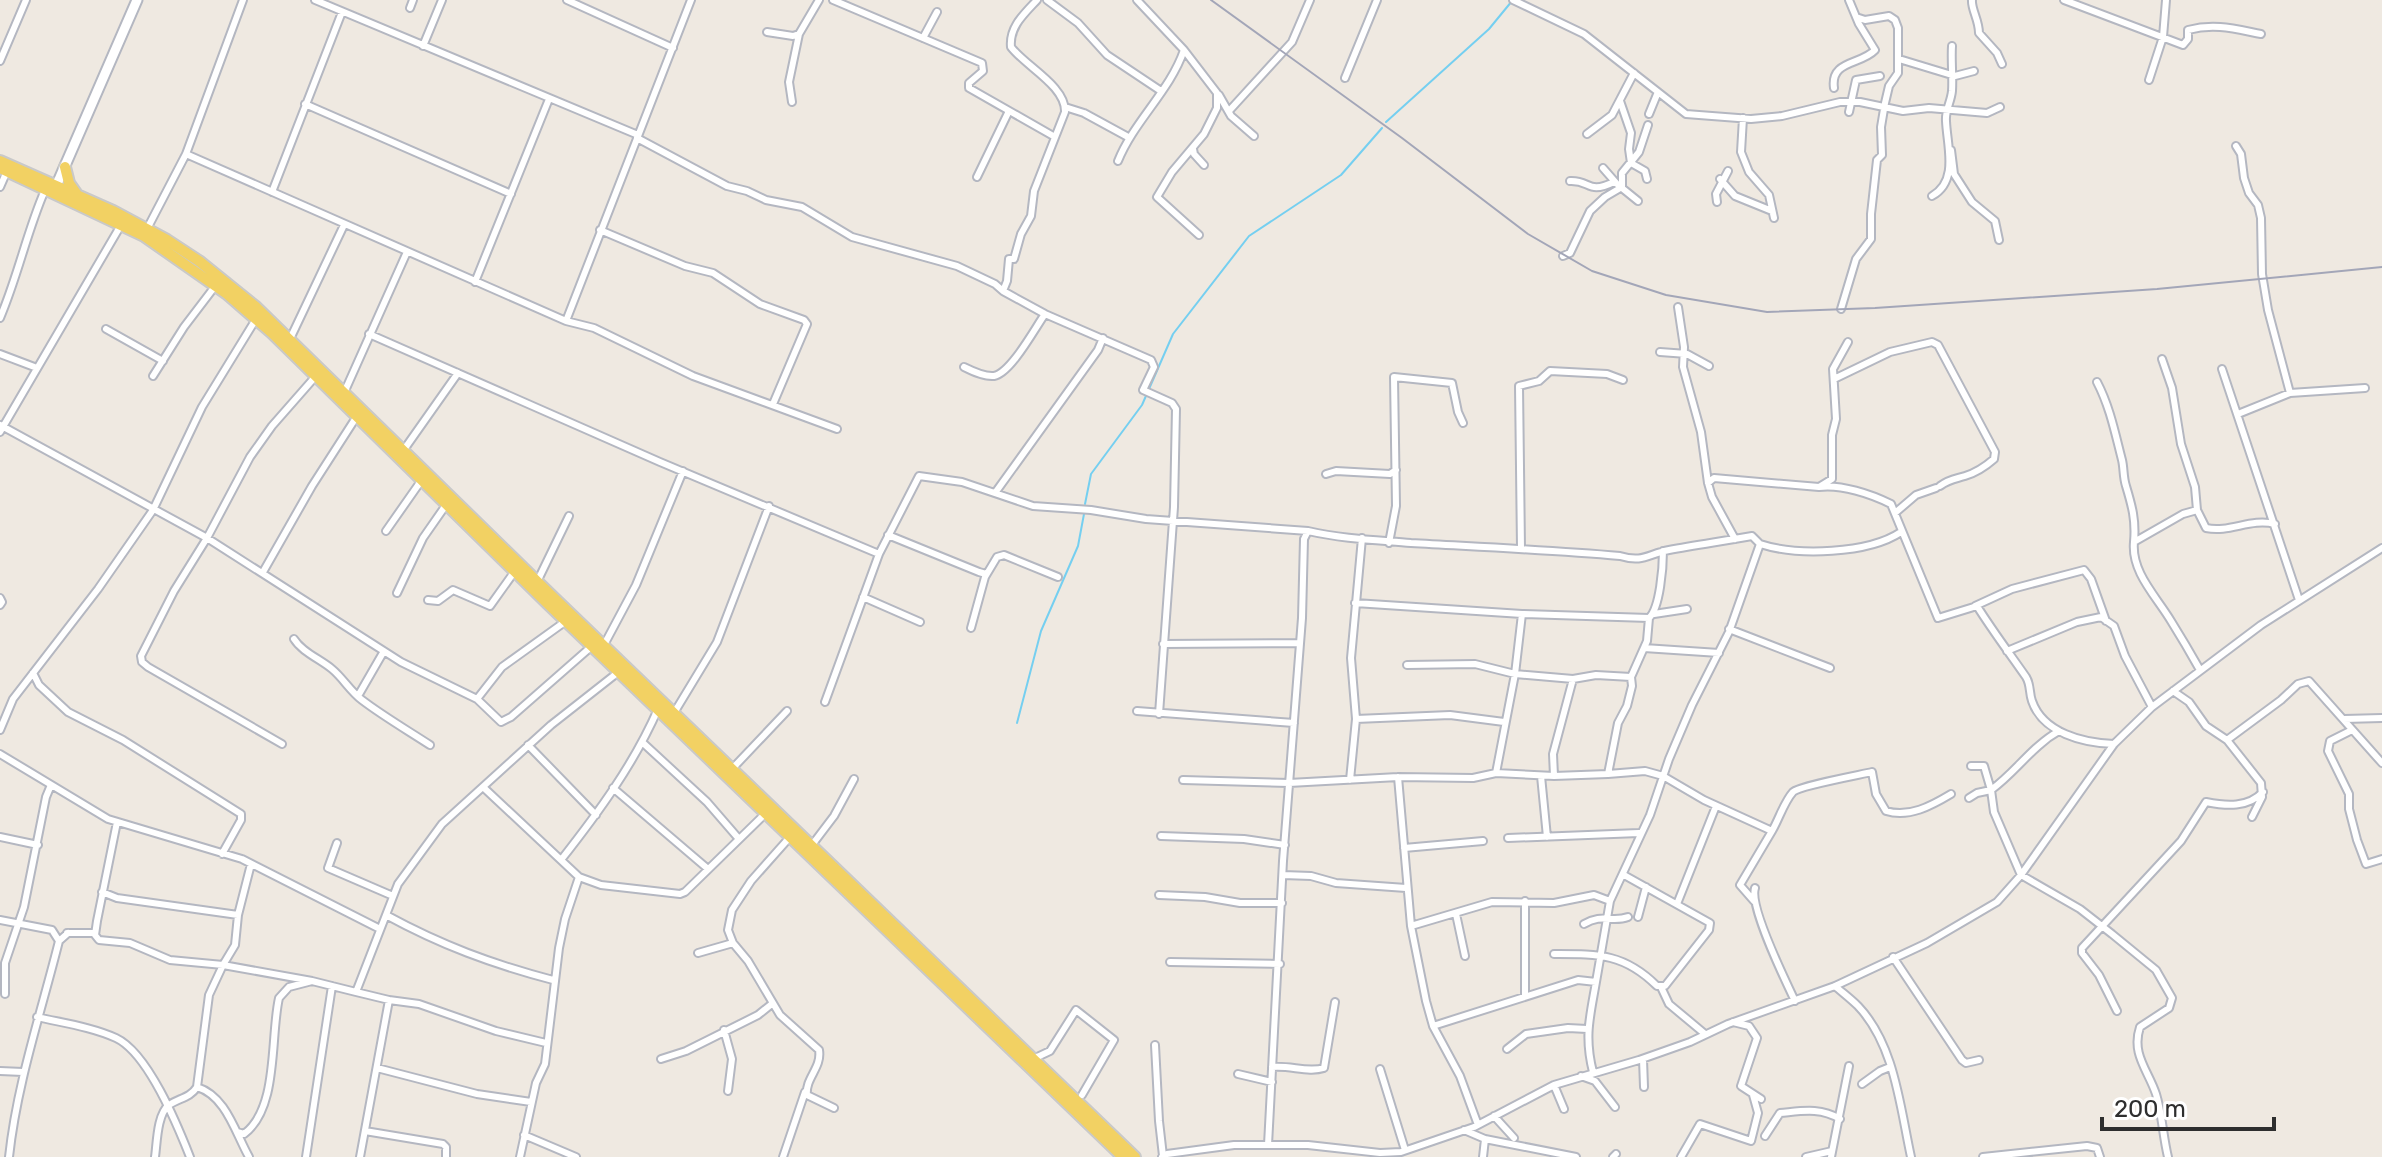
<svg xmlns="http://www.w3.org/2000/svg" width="2382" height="1157" font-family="Rubik,sans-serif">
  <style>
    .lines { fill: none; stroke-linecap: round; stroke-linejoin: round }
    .stream { stroke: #75cff0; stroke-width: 2 }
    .street-casing { stroke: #b4b7c1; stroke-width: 10 }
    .secondary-casing { stroke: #b4b7c1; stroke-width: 13 }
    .primary-casing { stroke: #c9c9c9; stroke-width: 14 }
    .street { stroke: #fff; stroke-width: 6 }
    .secondary { stroke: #fff; stroke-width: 9 }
    .primary { stroke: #f2d163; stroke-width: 10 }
    .rail { stroke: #a3a6b8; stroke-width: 2 }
  </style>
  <rect width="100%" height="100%" fill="#efe9e1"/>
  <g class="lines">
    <path class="stream" d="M1386,122L1489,29L1512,1
      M1085,504L1091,474L1142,405L1173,334L1249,236L1341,175L1382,128
      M1017,723L1041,631L1078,546L1084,514"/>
    <defs>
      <path id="street" d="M315,0L638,135
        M567,0L673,48
        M833,0L982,63L983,71L969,83V88L1055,137
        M1047,0L1078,23L1107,55L1161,91
        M1513,0L1584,34L1686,114L1751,119L1782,116L1840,102H1860L1903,111L1929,108L1987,113L2000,107
        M1972,0C1971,9 1979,20 1979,33L1997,53L2002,64
        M2064,0L2183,45L2188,39V30C2215,23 2235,29 2261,34
        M410,8L413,0
        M767,32L793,36L799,34L819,0
        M923,38L937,12
        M423,46L442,0
        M1184,50L1217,93V108L1204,134L1172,172L1157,197L1199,235
        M1899,59L1955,76L1974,71
        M0,61L26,0
        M1345,78L1377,0
        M2149,80L2163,37L2166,0
        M1834,88C1830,60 1861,65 1875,50L1859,24L1849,0
        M1219,95L1231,116L1254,136
        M1620,101L1631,133L1629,149L1631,163L1645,171L1647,179
        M792,102L789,82L799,34
        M305,104L511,194
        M1065,107L1084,113L1128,137
        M1229,111L1292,42L1310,0
        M1849,112L1856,80L1880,76
        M1649,114L1658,92
        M1743,118L1741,152L1749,172L1769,195L1774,218
        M1587,134L1612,115L1634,73
        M637,138L727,186L747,191L766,200L802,207L852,237L957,266L995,284L1003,291L1045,314L1151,360L1154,367L1143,390L1172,403L1176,409L1174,507L1159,714
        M2236,146L2241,154L2244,178L2249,193L2258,205L2261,218L2262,274L2268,310L2290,393
        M1193,149L1194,154L1204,165
        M1951,150L1954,174L1972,202L1995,221L1999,240
        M186,154L566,321L691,0
        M1118,161C1134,121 1170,91 1184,50L1137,0
        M1603,168L1617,184L1638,201
        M977,177L1008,113
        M1720,179L1735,196L1772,211
        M1570,181C1591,180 1587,195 1614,182
        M0,187L7,171
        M272,192L342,12
        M1932,196C1959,181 1947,146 1946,121C1945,110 1951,102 1952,91C1953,76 1951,61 1952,46
        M1717,202L1716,194L1728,171
        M147,229L186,154L243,0
        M600,230L685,266L713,273L760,304L804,320L807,324L773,404
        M1563,256L1570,253L1590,211L1605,197L1622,187V173L1639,152L1648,125
        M475,282L549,99
        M1003,291L1007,281L1009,259H1014L1021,234L1031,216L1034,191L1065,112C1066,86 1025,66 1011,47C1009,27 1024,14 1037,0
        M1678,307L1684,347L1683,367L1701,432L1708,483L1712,497L1735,539
        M1841,309L1856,259L1871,239V214L1877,160L1882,155L1881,127L1885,103L1889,86L1898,73V28L1895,20L1889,16L1865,20L1856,17
        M0,318C18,276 27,231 45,190
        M566,321L594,328L693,376L837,429
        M106,329L163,361
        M369,334L660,462L879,554
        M290,339L344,225
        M1660,352L1687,354L1709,366
        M0,354L37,368
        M2162,359L2172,388L2181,444L2195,487L2197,510L2183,514L2134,542C2131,572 2156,596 2171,621C2181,637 2191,654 2200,670
        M964,367C972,371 984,377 994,376C1011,373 1035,328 1045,314
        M2222,369L2299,600
        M153,376L184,327L216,285
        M1834,379L1890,352L1932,342L1938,345L1995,452L1994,459C1986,466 1975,473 1965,476C1955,479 1949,479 1940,486
        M2097,382C2110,407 2115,433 2122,460C2124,468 2123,477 2126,486C2132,506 2136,520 2134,542
        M344,393L407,252
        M2238,414L2290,393L2365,388
        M0,425L207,538L401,662L477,699L501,722L511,717L592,646
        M0,432L121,225
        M403,451L458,373
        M1326,474L1336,471L1390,474L1396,470
        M1708,483L1714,478L1819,487L1832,479V435L1836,419L1833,369L1848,342
        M1819,487C1841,484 1871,494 1891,504L1938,618L1977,606C1992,630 2010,654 2026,677C2031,685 2029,693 2032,701C2043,733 2083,743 2114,744
        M995,493L1098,350L1103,338
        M2197,510L2206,528C2230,533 2250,518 2275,524
        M1895,513L1916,495L1936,488
        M386,531L421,481
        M1308,531C1343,539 1376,540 1411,543C1481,547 1550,550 1620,556C1643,563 1648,554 1669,550C1696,545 1724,541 1752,536L1760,544L1729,632L1692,705L1669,759L1650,815L1610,901L1596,982L1578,980L1433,1026L1460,1076L1478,1125
        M888,535L979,572L986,574L985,577
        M1389,543L1396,506L1394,377L1452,383L1458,412L1463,423
        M1760,544C1797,556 1868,554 1901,532
        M1521,548L1519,386L1539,381L1550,371L1607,374L1623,380
        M1663,551C1663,567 1660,608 1649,618L1647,641L1631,677L1632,686L1627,706L1618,723L1608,774L1645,771L1663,776L1704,800L1772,831C1779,819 1784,802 1793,792C1799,786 1859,775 1872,772L1876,794L1886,811C1909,818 1931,806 1951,794
        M263,572L312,486L357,416
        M537,582L569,516
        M397,593L423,538L446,505
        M863,597L920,622
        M0,598L2,602L0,605
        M428,600L438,601L453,590L490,606L515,571
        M1355,603L1522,614L1649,618
        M1975,606L2012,589L2084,570L2091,579L2106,621
        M1654,614L1687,609
        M971,628L985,577L997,557L1004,555L1058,577
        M1729,629L1830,668
        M294,639C302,652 320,659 332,669C343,678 350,691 362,700C383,716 407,730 430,745
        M1163,644L1299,643
        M604,645L636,585L683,471
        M1644,648L1719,653
        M2007,651L2077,622L2101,617L2114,626L2125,656L2152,707
        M1407,665L1475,664L1515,674L1573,679L1596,675L1631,677
        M33,673L39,685L68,712L123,740L241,814V820L222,854
        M2173,691L2189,702L2206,726L2227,740L2261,783L2262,797L2252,817
        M358,696L384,651
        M477,699L502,667L566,621
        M825,702L879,554L919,476L962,482L1033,506L1091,510L1146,519L1308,531L1304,539L1302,618L1283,861L1268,1145
        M1137,711L1294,723
        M674,713L717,642L769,506
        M1356,719L1450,715L1504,722
        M2344,719L2382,718
        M0,730L13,699L98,589L153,510L202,407L256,319
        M2352,730L2330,741L2328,751L2349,794V809L2357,840L2366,864L2382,859
        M2227,740L2281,700L2298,684L2309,681L2382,763
        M642,742L707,802L739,839
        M282,744L148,667L142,662L141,656L174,591L207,538L250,457L272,426L315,377
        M528,745L596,815
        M0,754L108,819L242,859L380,929
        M1971,766H1984L1991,790C2016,772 2032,746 2059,731
        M732,769L787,711
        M1496,773L1515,674L1522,614
        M1541,776L1547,837
        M1554,776L1553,754L1573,679
        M1398,777L1411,926L1426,1001L1433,1026
        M1183,780L1289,783L1398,777L1473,778L1496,773L1554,776L1608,774
        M1350,780L1356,719L1351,658L1362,538
        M483,787L579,877L601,885L680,894L685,892L766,813
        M613,788L708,869
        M1969,798L1977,793L1991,790L1994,812L2021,875L2080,909L2112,934L2156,970L2172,998L2169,1008L2140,1027C2131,1054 2148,1070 2156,1094C2162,1113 2163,1137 2168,1157
        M117,822L97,921L95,935L99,940L130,943L170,960L223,965L235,945L238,915
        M1161,836L1244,839L1285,845
        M0,837L38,845
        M790,837L751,881L732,910L728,930L733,943L748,961L780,1015L819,1050C822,1068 805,1078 807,1095L834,1108
        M1508,838L1639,833
        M337,843L328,868L393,896
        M812,845L834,816L854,779
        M1404,848L1483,841
        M561,860C598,813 634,764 658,709
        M1283,875L1311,876L1336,883L1406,888
        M1755,888C1749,906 1785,980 1795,1001
        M102,892L117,898L238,915L251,864
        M1159,895L1205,897L1240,903H1282
        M1754,901L1740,885L1772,831
        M1677,904L1716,806
        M1456,914L1465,956
        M386,915C441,945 492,964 553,980
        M1638,917L1646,887
        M0,920L52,930L59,941
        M1584,924C1602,913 1612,923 1628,917
        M1411,926L1492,902L1554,903L1594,895L1610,901
        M67,933H95
        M698,953L733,943
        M1554,954C1597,954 1624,953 1657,986H1665L1709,930L1710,923L1624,875
        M1893,957L1962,1060L1966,1063L1979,1060
        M1170,962L1280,964
        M1835,986C1843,993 1851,999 1858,1006C1895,1045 1900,1107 1911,1157
        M1661,987L1669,1004L1705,1034
        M5,994V963L24,907L46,797L51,785
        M1525,995V901
        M389,1000L419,1004L496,1031L546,1043
        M2117,1011L2099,975L2082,953V948L2181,841L2206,802C2226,806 2248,808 2263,792
        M37,1017C63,1023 92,1027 116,1038C148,1053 177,1124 190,1157
        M1733,1022L1749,1026L1757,1038L1741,1086L1761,1099
        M724,1030L732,1059L728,1091
        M1155,1045L1159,1121L1163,1156
        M1507,1049L1526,1034L1568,1028L1587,1029
        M661,1059L686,1051L758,1015L773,1003
        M1033,1059L1050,1051L1076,1010L1114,1040L1082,1095
        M1643,1059L1644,1087
        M1272,1067C1290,1065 1308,1073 1324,1068L1335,1002
        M377,1068L477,1094L531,1102
        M1380,1069L1405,1150
        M0,1071L23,1072
        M1593,1072C1584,1036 1590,1017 1596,982
        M1238,1074L1272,1082
        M1581,1076L1595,1081L1615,1107
        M1862,1084L1880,1071L1890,1067
        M1554,1085L1564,1109
        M197,1087C226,1096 235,1132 249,1157
        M1494,1116L1514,1138
        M1464,1130L1485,1139L1576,1157
        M365,1131L443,1144L446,1147V1157
        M237,1132L244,1134C279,1108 270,1037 279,998L289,987L312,981
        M524,1135L576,1157
        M1765,1136L1780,1113C1802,1111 1820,1107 1840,1119
        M9,1157C17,1083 41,1013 59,941L68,933
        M155,1157C157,1143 157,1114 169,1105C179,1098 190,1098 197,1087L209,995L223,965L312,981L356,992
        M306,1157L332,986
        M360,1157L389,1000L356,992L398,884L442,824L551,725L621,670
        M520,1157L536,1083L545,1064L559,948L565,919L579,877
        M783,1157L805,1092
        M1162,1157L1167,1154L1234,1145H1308L1380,1153L1401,1152L1474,1127L1554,1085L1639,1060L1690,1042L1728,1024L1835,986L1927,943L1997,902L2021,875L2114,744L2152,707L2261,625L2382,548
        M1483,1157L1485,1139
        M1613,1157L1616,1154
        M1681,1157L1700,1124L1751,1141L1758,1113L1753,1095
        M1806,1157L1832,1151
        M1831,1157L1849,1066
        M1983,1157L2087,1146L2097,1148L2100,1157"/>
      <path id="secondary" d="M54,191L137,0"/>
      <path id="primary" d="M0,161L113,211L167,240L199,261L256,307L552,596L1135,1157
        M65,167L69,183L76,193
        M0,168L144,236L227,294L272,333L547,603L1123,1157"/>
    </defs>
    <use href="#street" class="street-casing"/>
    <use href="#secondary" class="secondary-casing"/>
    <use href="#primary" class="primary-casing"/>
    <use href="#street" class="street"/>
    <use href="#secondary" class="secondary"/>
    <use href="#primary" class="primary"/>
    <path class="rail" d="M1211,0L1402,138L1528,234L1592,271L1666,295L1767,312L1875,308L2157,289L2382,267"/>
  </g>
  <path d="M2102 1117v12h172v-12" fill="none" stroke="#2e2e2e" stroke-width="4"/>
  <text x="2114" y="1117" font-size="24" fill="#2e2e2e" stroke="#ffffff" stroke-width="6" paint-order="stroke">200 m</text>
</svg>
